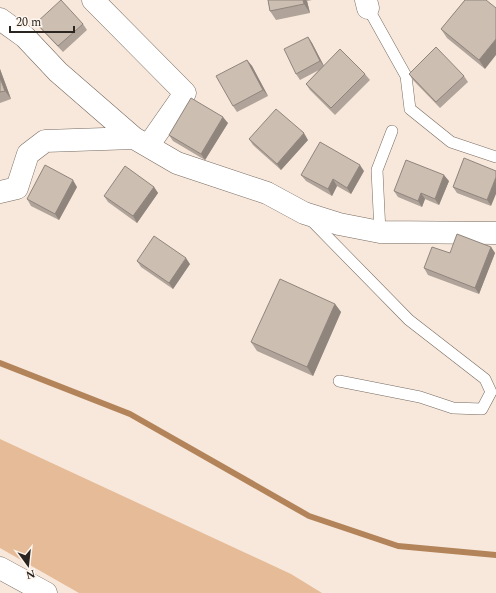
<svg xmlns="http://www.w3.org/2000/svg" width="496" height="593" font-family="Spectral,serif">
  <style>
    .green { fill: #e6bb97 }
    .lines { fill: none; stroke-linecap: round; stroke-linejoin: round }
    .stream { stroke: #b3845a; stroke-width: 6 }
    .service-casing { stroke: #776a60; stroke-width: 12 }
    .minor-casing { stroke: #776a60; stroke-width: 23 }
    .tertiary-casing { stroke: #776a60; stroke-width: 23 }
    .service { stroke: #fff; stroke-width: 11 }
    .minor { stroke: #fff; stroke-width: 22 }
    .tertiary { stroke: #fff; stroke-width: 22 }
    .wall { fill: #b0a399 }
    .shaded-wall { fill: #90857d }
    .building { fill: #cdbeb2; stroke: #90857d }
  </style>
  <rect width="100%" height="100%" fill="#f7e8db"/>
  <path class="green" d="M0,439L291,574L322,593H79L0,548Z"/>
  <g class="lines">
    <path class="stream" d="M0,363L130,414L309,516L398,546L496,555"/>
    <defs>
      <path id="service" d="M368,8L406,76L410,109L451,142L496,157
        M310,219L409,320L485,379L491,392L482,409L453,408L420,397L339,381
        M380,232L377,170L392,131"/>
      <path id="minor" d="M93,0L185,93L148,146
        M366,0L368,8
        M0,19L25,37L58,72L134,138L177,163L267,193L304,213L339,224L380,232L496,233
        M0,192L17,188L28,154L45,141L134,138"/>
      <path id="tertiary" d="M0,568L46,593"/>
    </defs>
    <use href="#service" class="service-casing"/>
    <use href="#minor" class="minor-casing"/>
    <use href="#tertiary" class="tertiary-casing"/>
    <use href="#service" class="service"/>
    <use href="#minor" class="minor"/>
    <use href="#tertiary" class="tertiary"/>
  </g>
  <path class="wall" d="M268,0H312L307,1L310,13L276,20L270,11Z
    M465,0L485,69L447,38L441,29Z
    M36,23L83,24L87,30L63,52L41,29Z
    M308,37L312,43L324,66L365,74L370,80L335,115L310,90L306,84L319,70L300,80L296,74Z
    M247,60L252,66L268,96L237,112L233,106Z
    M0,69L11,99L0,103Z
    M409,74L464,76L468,82L440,108L413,80Z
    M228,123L205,160L173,141L169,135Z
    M249,139L308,140L281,170L253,145Z
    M464,158L491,206L457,193L453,187Z
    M364,171L351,194L337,186L332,196L306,181L301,175Z
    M449,181L439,205L425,199L422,207L398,197L394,191Z
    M77,187L59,220L31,206L27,199Z
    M154,187L158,193L137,223L108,202L104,196Z
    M491,247L495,253L479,294L428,275L424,268L450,253Z
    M137,261L190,264L173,289L141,267Z
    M335,304L341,312L313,376L257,351L251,342Z"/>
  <path class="shaded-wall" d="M303,0H306L307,1L310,13L304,4Z
    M308,37L312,43L325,68L320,61Z
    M496,39V55L485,69L479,60Z
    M247,60L252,66L268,96L263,90Z
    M0,69L11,99L5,91L0,78Z
    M223,117L228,123L205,160L201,154Z
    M304,133L308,140L281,170L277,164Z
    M360,165L364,171L351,194L347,188Z
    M444,175L449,181L439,205L435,199Z
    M496,177V194L491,206L487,200Z
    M333,179L337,186L332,196L328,189Z
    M73,180L77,187L59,220L55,214Z
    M154,187L158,193L137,223L133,216Z
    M421,193L425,199L422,207L418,201Z
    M491,247L495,253L479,294L475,288Z
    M186,258L190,264L173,289L169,283Z
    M335,304L341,312L313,376L307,367Z"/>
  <path class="building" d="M61,0L83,24L58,46L36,23Z
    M268,0H303L304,4L270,11Z
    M465,0H486L496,8V39L479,60L441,29Z
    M308,37L320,61L296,74L284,49Z
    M436,47L464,76L436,102L409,74Z
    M340,49L365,74L331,108L306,84Z
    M247,60L263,90L233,106L216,76Z
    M0,78L5,91L0,92Z
    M191,98L223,117L201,154L169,135Z
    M276,109L304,133L277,164L249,139Z
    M320,142L360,165L347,188L333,179L328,189L301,175Z
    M464,158L496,171V177L487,200L453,187Z
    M406,160L444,175L435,199L421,193L418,201L394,191Z
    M45,165L73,180L55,214L27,199Z
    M125,166L154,187L133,216L104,196Z
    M457,234L491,247L475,288L424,268L432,247L450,253Z
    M154,236L186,258L169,283L137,261Z
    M280,279L335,304L307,367L251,342Z"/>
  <g transform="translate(28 565) rotate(165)" stroke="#fff6ef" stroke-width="3" paint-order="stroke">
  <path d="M0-3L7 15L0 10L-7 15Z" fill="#2a2520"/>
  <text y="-6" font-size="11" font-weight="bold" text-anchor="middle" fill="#2a2520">N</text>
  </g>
  <path d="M10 26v6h64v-6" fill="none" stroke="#2a2520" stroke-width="2"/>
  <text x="16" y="26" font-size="12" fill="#2a2520" stroke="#fff6ef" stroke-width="3" paint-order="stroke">20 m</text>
</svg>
